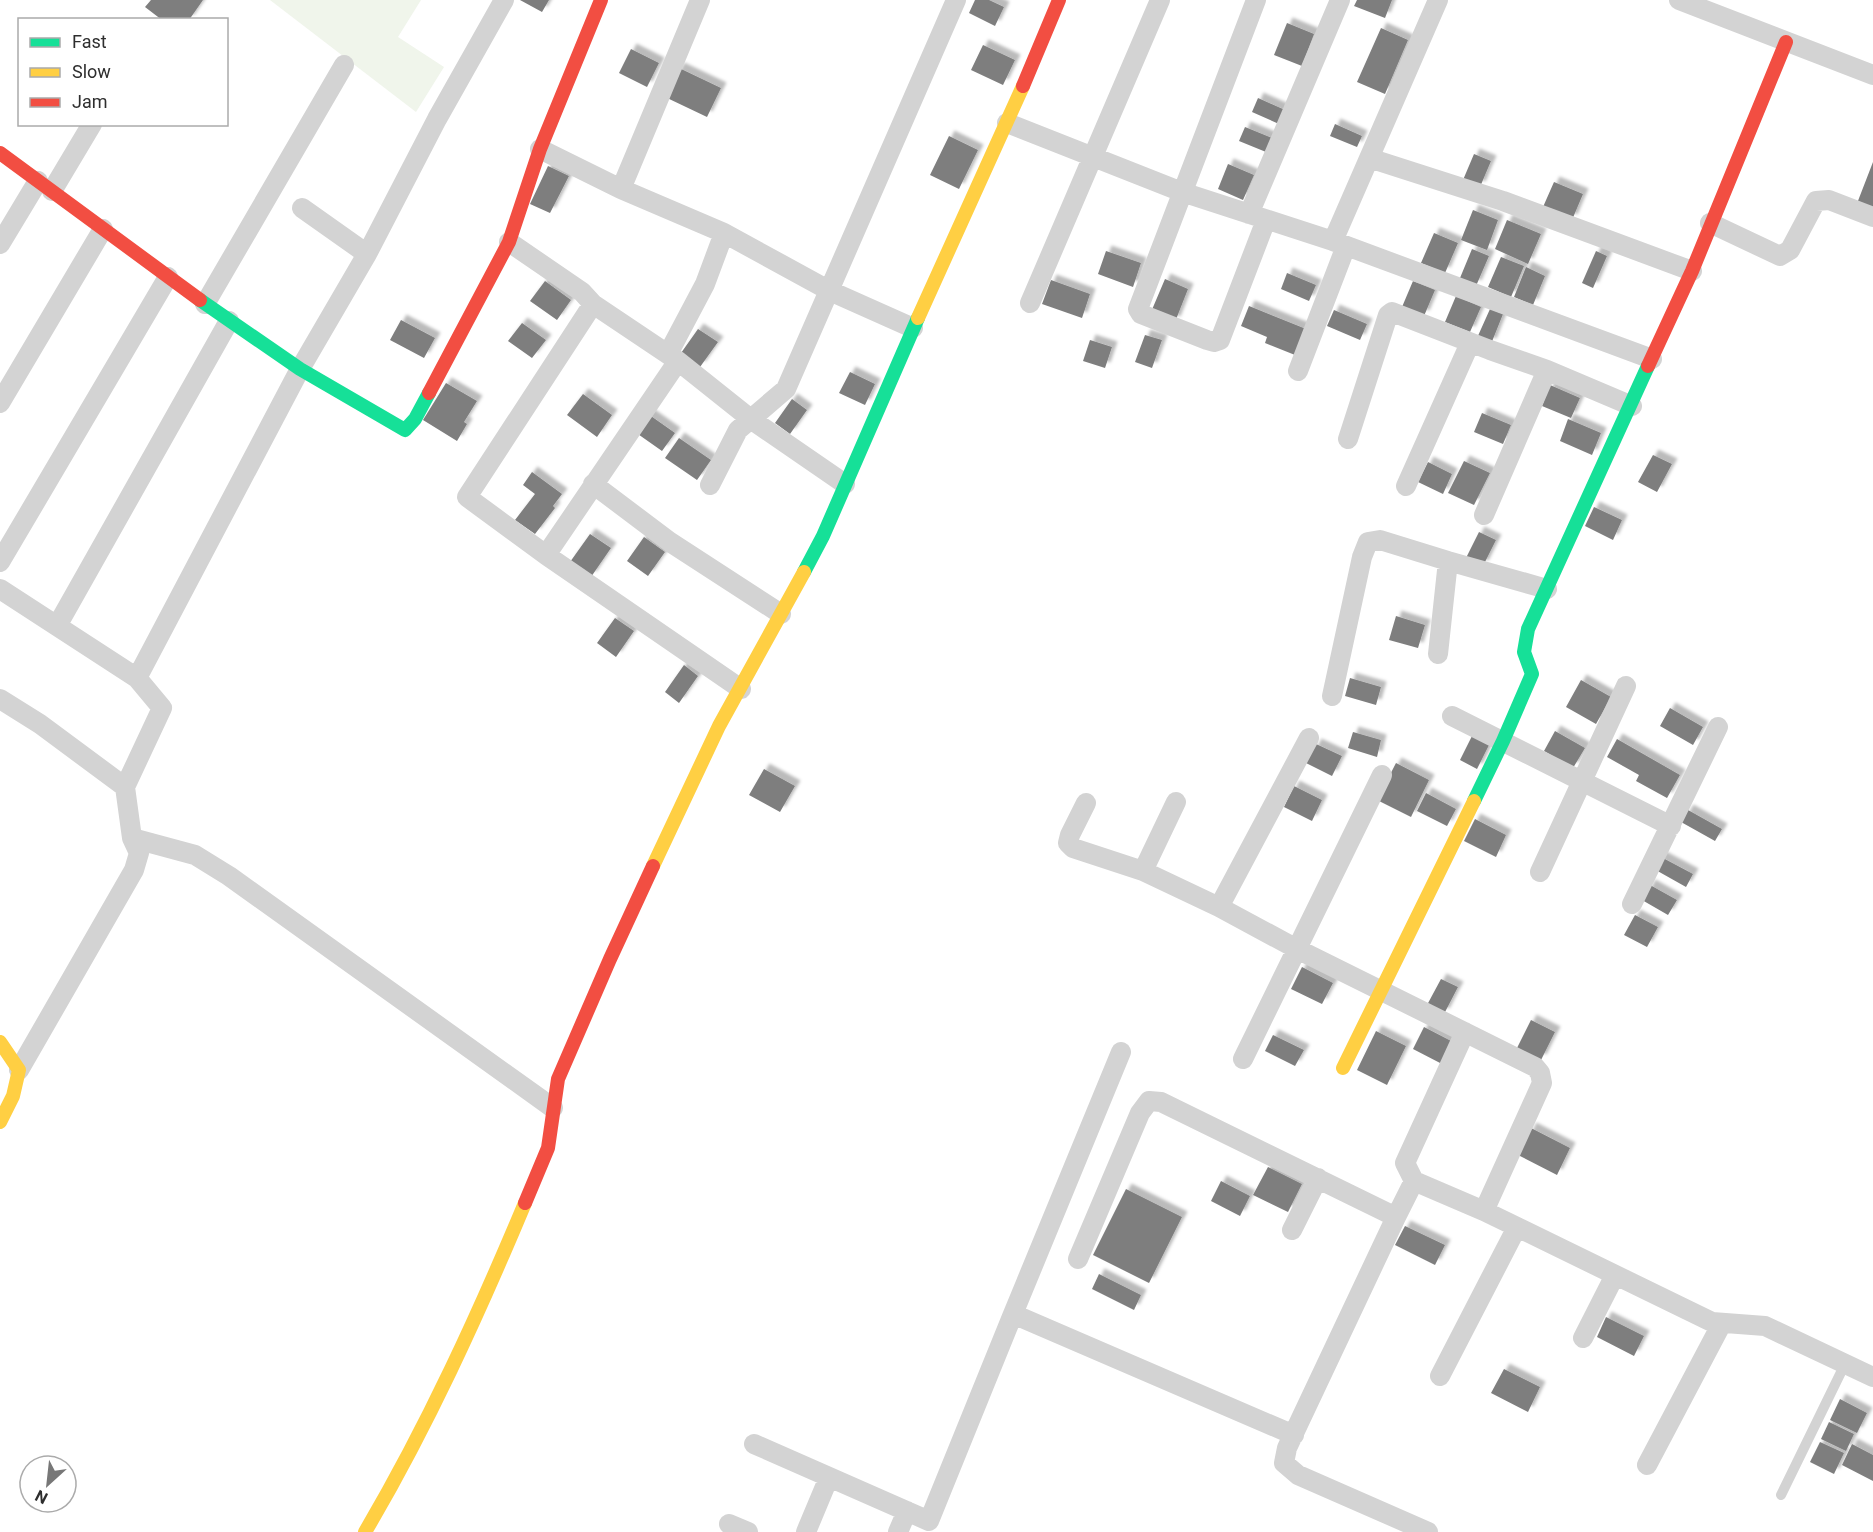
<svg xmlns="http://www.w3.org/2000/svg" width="1873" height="1532" font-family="Roboto,sans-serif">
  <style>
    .green { fill: #f0f5eb }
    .building { fill: #7e7e7e; filter: url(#shadow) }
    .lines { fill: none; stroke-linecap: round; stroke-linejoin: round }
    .lane { stroke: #d3d3d3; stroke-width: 10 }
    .street { stroke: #d3d3d3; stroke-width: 20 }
    .fast { stroke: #16e098; stroke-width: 14 }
    .slow { stroke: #ffcf43; stroke-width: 14 }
    .jam { stroke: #f24e42; stroke-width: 14 }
  </style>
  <defs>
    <filter id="shadow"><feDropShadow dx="5.5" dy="-5.5" stdDeviation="1.5" flood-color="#0004"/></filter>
  </defs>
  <rect width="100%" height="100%" fill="#fff"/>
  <path class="green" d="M270,0H421L398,37L444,67L416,112Z"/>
  <path class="building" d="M151,0H203L189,20H162L145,7Z
    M520,0H549L542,12Z
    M975,0H989L1004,7L995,26L969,13Z
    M1357,0H1392L1385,18L1354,6Z
    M1287,23L1314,34L1302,66L1274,55Z
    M1381,28L1408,40L1385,94L1357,82Z
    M983,45L1015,60L1003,85L971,70Z
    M631,49L659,63L647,87L619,73Z
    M679,68L721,88L707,117L665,97Z
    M1258,98L1285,110L1279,124L1252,112Z
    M1335,124L1362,136L1357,147L1330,136Z
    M1245,127L1272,138L1266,152L1239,141Z
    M949,136L978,150L959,189L930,175Z
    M1474,154L1491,161L1480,187L1463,180Z
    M1873,162V212L1856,206Z
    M1228,164L1254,175L1243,200L1218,189Z
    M548,166L569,176L550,213L530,204Z
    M1554,182L1583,194L1572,220L1543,207Z
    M1473,210L1498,220L1487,250L1461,240Z
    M1507,220L1541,234L1528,264L1495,249Z
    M1434,233L1458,243L1445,273L1421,263Z
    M1472,249L1489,256L1476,286L1460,278Z
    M1106,251L1141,263L1133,287L1098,274Z
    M1596,251L1607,256L1593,288L1582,283Z
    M1501,257L1524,266L1511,297L1488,287Z
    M1526,267L1545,276L1533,305L1514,297Z
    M1287,273L1316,285L1309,301L1281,289Z
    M1165,279L1188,289L1175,322L1151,312Z
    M1051,280L1090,294L1082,318L1042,304Z
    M545,281L571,300L557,320L530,301Z
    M1413,281L1435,290L1424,316L1402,307Z
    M1456,296L1481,307L1470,332L1445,322Z
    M1249,306L1306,329L1295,355L1265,343L1267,337L1241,326Z
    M1490,309L1503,314L1491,344L1477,338Z
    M1334,310L1367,324L1360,340L1327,326Z
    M401,320L435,338L424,358L390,340Z
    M522,323L546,340L532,358L508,341Z
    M698,329L718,342L700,367L681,353Z
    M1145,335L1162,340L1152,368L1135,362Z
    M1090,340L1112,347L1105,368L1083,361Z
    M850,372L875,384L865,405L839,393Z
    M446,383L477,401L464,422L467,424L457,441L423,420Z
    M1550,385L1580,398L1571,418L1542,406Z
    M583,394L612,415L597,437L567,415Z
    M792,399L807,410L790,434L775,423Z
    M1482,413L1511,425L1503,444L1474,432Z
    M648,414L675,433L662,451L635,432Z
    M1568,419L1601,433L1592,455L1560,441Z
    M679,438L711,460L697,480L665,458Z
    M1653,455L1672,464L1657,492L1638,482Z
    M1464,461L1490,473L1474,505L1448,493Z
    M1428,462L1452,474L1443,494L1418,482Z
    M532,472L562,494L553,506L555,508L535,534L515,520L535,494L523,485Z
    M1594,507L1622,520L1613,540L1585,526Z
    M1479,532L1496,540L1483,566L1466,558Z
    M590,534L611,548L591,577L570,562Z
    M644,537L665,552L648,576L627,561Z
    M1396,616L1425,625L1418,648L1389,640Z
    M615,618L634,631L616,657L597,643Z
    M684,665L698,676L679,703L665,692Z
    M1350,678L1381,687L1376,705L1345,696Z
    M1581,680L1611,697L1596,724L1566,707Z
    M1670,708L1703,727L1693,745L1660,726Z
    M1555,731L1585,748L1573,768L1544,751Z
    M1353,732L1381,740L1377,757L1348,748Z
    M1472,736L1489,745L1477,769L1460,760Z
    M1617,739L1680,775L1667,798L1636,781L1639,775L1607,757Z
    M1316,744L1342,756L1332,776L1306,763Z
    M1396,763L1429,780L1411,817L1377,800Z
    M764,769L795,786L780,812L749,795Z
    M1294,786L1322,800L1312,821L1284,807Z
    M1426,793L1456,809L1447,826L1417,811Z
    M1688,810L1722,829L1715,841L1681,822Z
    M1475,819L1506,835L1496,857L1464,841Z
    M1661,857L1693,874L1686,887L1654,869Z
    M1650,885L1677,900L1668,915L1642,900Z
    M1635,915L1658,927L1647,947L1624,935Z
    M1302,967L1333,983L1322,1004L1291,989Z
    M1441,979L1458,987L1444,1014L1427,1005Z
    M1531,1020L1555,1032L1541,1060L1517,1048Z
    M1424,1027L1453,1042L1442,1064L1413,1049Z
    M1376,1031L1406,1046L1387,1085L1357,1070Z
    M1273,1035L1304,1050L1295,1066L1265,1051Z
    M1531,1128L1570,1148L1557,1175L1518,1155Z
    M1268,1167L1302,1184L1288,1212L1253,1195Z
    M1221,1181L1250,1196L1240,1216L1211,1201Z
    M1126,1189L1182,1217L1149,1283L1093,1255Z
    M1405,1226L1445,1245L1435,1265L1395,1245Z
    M1099,1274L1141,1295L1134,1310L1092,1289Z
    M1606,1317L1644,1336L1634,1356L1597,1337Z
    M1504,1369L1540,1387L1528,1412L1491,1393Z
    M1840,1399L1867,1413L1857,1433L1830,1420Z
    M1829,1422L1854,1434L1846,1451L1821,1439Z
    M1820,1442L1844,1453L1834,1474L1810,1462Z
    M1852,1444L1873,1455V1481L1842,1465Z"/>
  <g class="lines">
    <path class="lane" d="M1781,1495L1845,1364"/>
    <path class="street" d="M1256,0L1138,309L1141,314L1207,340L1214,342L1220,340L1266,220
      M1679,0L1873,75
      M1007,123L1182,192L1333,241L1652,359
      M540,149L621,189L724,233L830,291L913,328
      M1369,158L1503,201L1692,271
      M621,189L700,0
      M52,191L92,124
      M302,208L367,254
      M1249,214L1340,0
      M1710,223L1780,256L1790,250L1816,201L1829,200L1873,217
      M1333,241L1438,0
      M509,242L582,292L593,304L678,361L752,420L845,484
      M0,244L38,181
      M1030,303L1160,0
      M205,304L344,65
      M593,304L467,497L546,555L741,689
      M668,354L705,284L724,233
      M1298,371L1346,246
      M0,403L103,229
      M1348,439L1388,315L1392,312L1490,350L1547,370L1632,406
      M593,484L670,542L781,614
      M710,485L738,430L786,389L956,0
      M1406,486L1470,343
      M1484,515L1547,370
      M546,555L678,361
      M0,562L168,277
      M0,589L137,678L162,708L125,787L132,838L139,853L134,870L19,1070
      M57,626L229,321
      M1438,654L1448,561
      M137,678L300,369L367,254L437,119L504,0
      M1332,696L1362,557L1368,542L1380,540L1448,561L1547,589
      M0,699L40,724L125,787
      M1452,716L1671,826
      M1086,803L1070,835L1068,843L1073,848L1143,871L1219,907L1297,949L1535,1067L1540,1073L1542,1083L1484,1211
      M132,838L195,855L229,876L553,1108
      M1143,871L1176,802
      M1540,872L1626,686
      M1632,904L1718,727
      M1219,907L1309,738
      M1465,1032L1405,1163L1414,1181L1484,1211L1712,1322L1765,1326L1873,1377
      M1121,1052L1013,1314L1294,1435
      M1243,1059L1382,775
      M1396,1217L1287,1448L1284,1463L1298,1475L1428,1532
      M1292,1230L1318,1178
      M1078,1259L1140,1113L1149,1101L1161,1102L1396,1217L1414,1181
      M1583,1338L1615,1275
      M1440,1376L1517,1227
      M754,1444L929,1521L1013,1314
      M1647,1465L1722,1323
      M729,1524L748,1532
      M806,1532L829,1477
      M898,1532L907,1511"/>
    <path class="fast" d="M200,300L300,369L405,430L415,419L429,393
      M804,572L823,536L918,318
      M1474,801L1503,741L1532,674L1524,652L1528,629L1648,366"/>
    <path class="slow" d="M918,318L1023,86
      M653,866L719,726L804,572
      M0,1042L19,1070L13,1096L0,1122
      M1343,1068L1474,801
      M365,1532C427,1427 478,1315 525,1203"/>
    <path class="jam" d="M1023,86L1059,0
      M0,153L200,300
      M1648,366L1692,271L1786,42
      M429,393L509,242L540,149L601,0
      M525,1203L548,1148L558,1079L610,959L653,866"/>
  </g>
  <rect x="18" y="18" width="210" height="108" fill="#ffffff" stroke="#ababab" stroke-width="1.5"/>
  <rect x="30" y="38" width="30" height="9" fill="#16e098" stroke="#ababab" stroke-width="1.5"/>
  <text x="72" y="48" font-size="18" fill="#2e2e2e">Fast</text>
  <rect x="30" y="68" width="30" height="9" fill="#ffcf43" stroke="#ababab" stroke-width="1.5"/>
  <text x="72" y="78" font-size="18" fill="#2e2e2e">Slow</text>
  <rect x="30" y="98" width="30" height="9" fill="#f24e42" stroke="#ababab" stroke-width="1.5"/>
  <text x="72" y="108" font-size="18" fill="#2e2e2e">Jam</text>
  <g transform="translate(48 1484) rotate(207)"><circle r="28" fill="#ffffff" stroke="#ababab" stroke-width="1.5"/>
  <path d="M0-4.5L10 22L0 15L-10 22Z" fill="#777777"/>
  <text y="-9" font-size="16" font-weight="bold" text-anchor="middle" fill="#2e2e2e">N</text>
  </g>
</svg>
